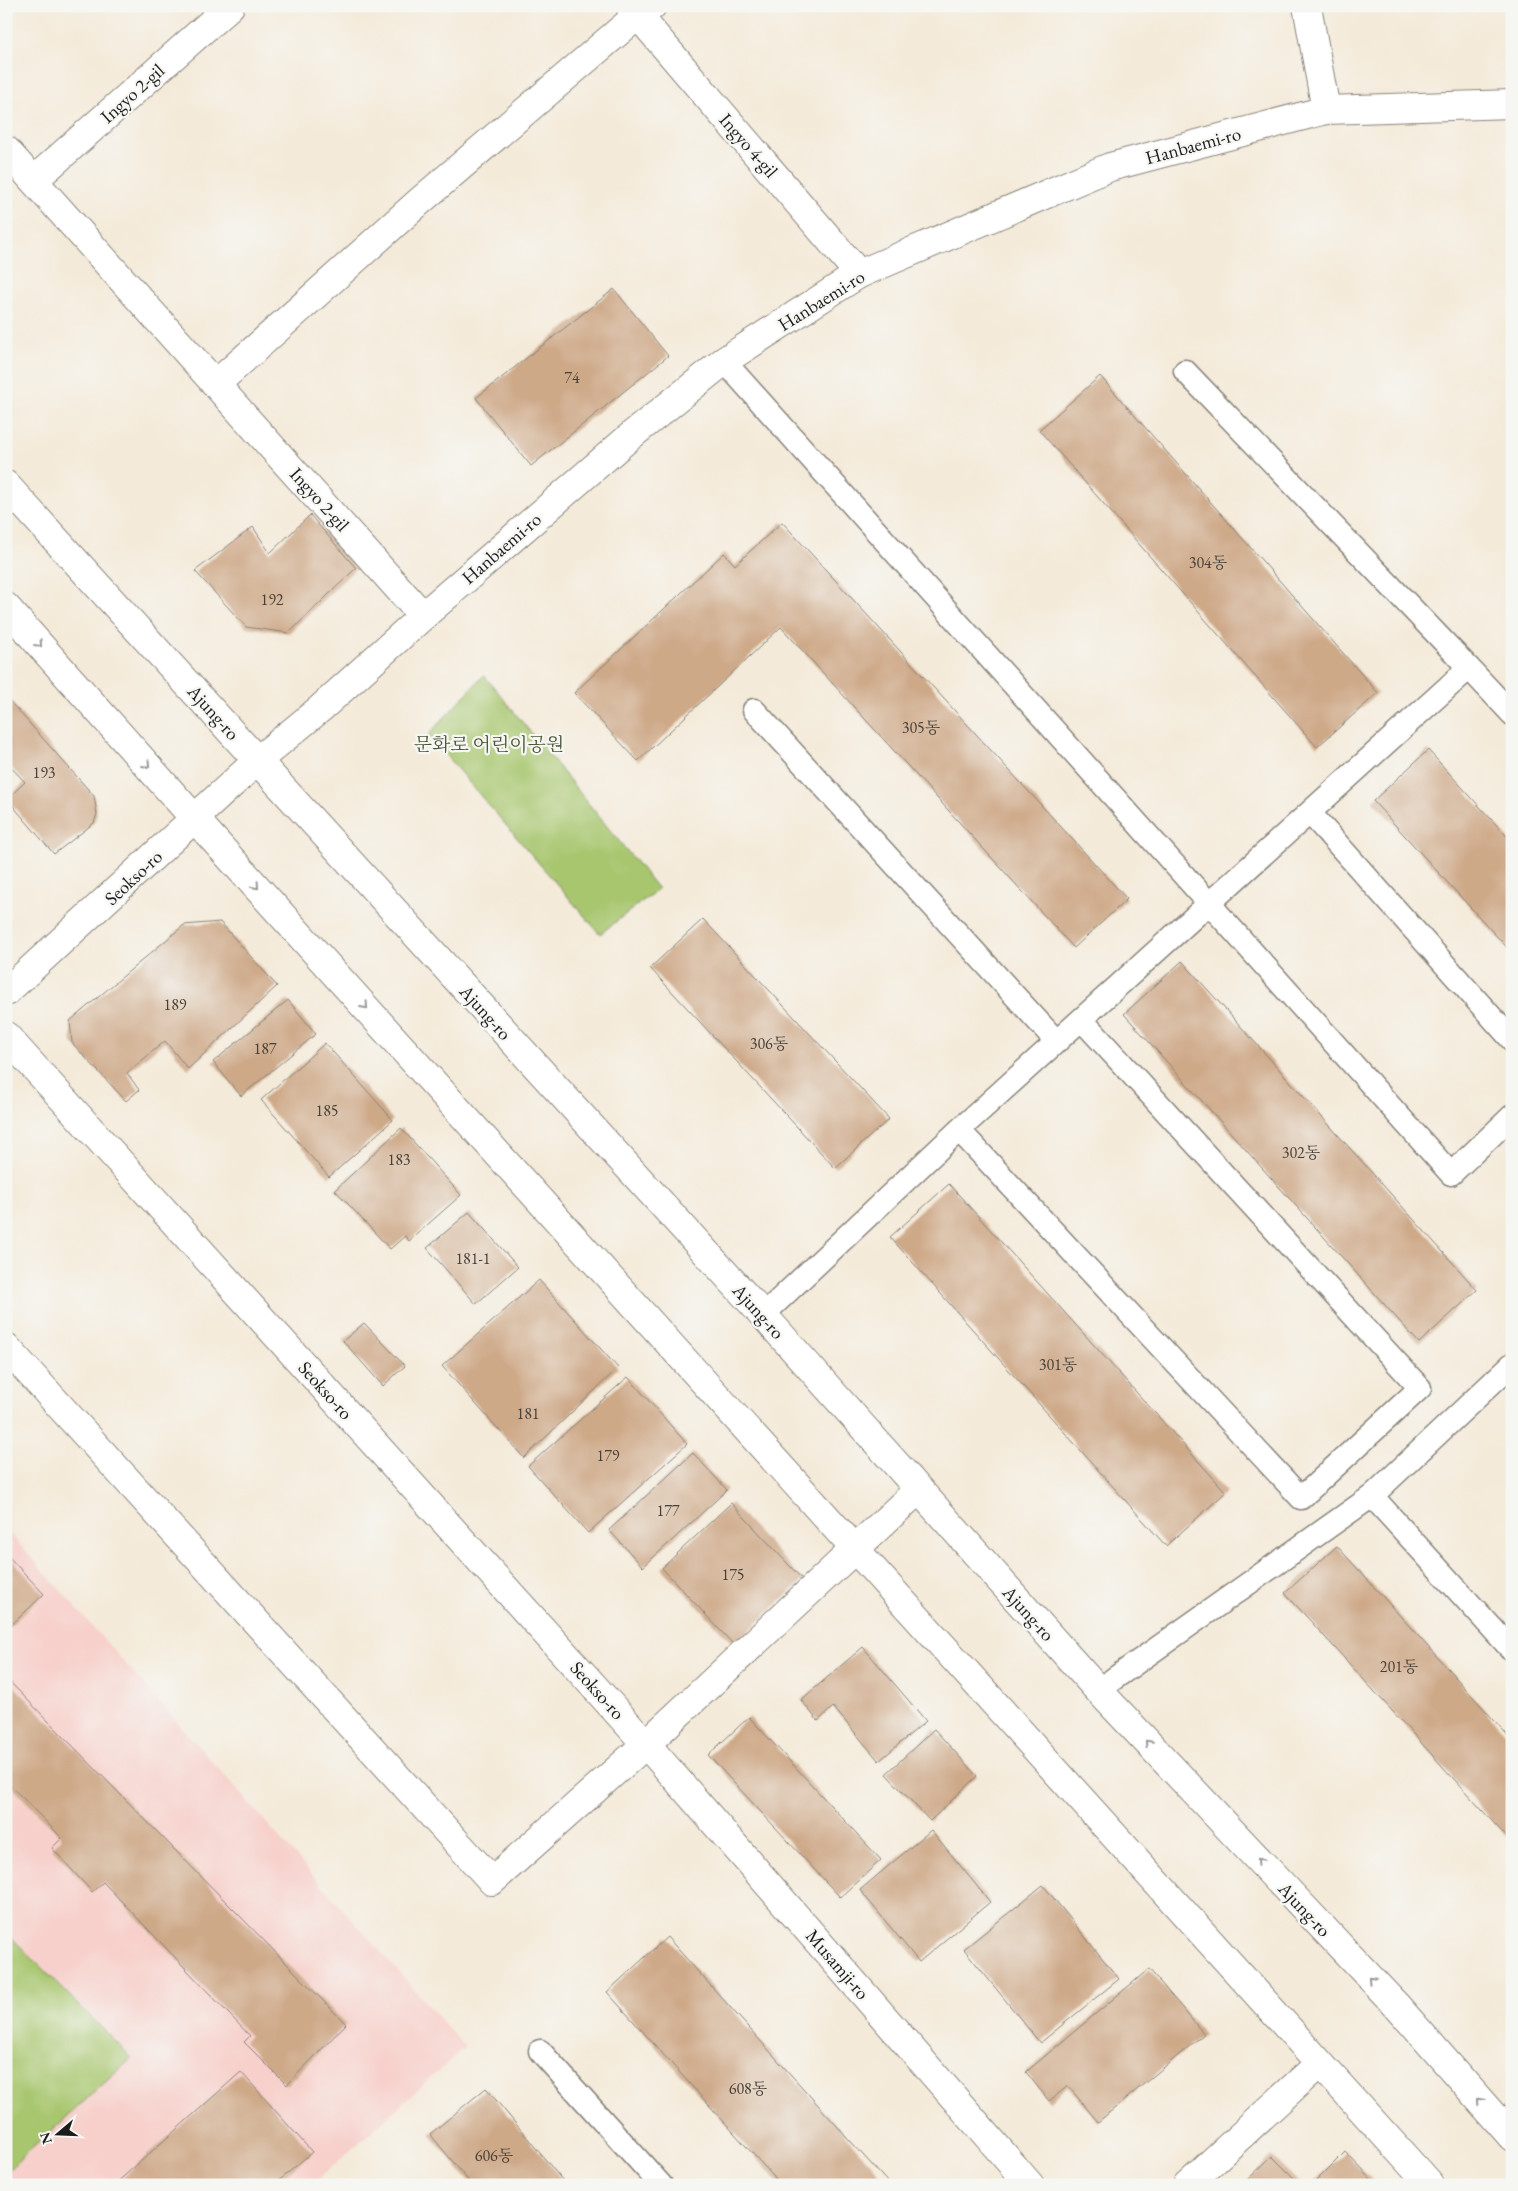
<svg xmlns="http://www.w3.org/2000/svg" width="1518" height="2191" font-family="'EB Garamond','Noto Serif KR',serif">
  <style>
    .built { fill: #f7d0cb }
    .green { fill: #a7c66e; stroke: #627145 }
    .building { fill: #cea988 }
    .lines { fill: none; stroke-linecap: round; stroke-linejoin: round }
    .service-casing { stroke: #88837a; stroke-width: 25 }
    .minor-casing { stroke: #88837a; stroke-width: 30 }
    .tertiary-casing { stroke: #88837a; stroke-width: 30 }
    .service { stroke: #fff; stroke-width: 22 }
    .minor { stroke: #fff; stroke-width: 28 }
    .tertiary { stroke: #fff; stroke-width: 28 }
    .oneway { stroke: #999 }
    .labels { text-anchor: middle; stroke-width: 4.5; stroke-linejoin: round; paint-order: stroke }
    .number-label { font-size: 16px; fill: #483f37 }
    .street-label { font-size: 19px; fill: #1c1c1c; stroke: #f6f6f2 }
    .park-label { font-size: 19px; fill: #4d5839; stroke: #f6f6f2 }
  </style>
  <rect width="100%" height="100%" fill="#f6f6f2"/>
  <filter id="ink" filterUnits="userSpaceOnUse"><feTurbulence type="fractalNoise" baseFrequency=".02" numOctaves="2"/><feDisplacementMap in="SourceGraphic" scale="10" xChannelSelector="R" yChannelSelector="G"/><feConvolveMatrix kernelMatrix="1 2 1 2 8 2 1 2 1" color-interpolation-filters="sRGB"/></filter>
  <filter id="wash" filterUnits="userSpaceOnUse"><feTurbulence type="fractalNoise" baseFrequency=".0096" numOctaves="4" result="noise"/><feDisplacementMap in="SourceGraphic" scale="20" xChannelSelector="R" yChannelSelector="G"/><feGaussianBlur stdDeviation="1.12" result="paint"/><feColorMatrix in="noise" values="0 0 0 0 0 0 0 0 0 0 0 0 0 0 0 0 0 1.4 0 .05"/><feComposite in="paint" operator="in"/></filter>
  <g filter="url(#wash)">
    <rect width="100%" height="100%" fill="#f4ead9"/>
    <path class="built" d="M6,1529L465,2047L312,2185H6Z"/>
    <path class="green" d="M484,675L658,889L600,934L428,735Z
      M6,1932L132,2058L6,2172Z"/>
    <g id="blocks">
      <path class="building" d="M614,289L668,356L531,466L476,398Z
        M1100,376L1378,693L1317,747L1039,430Z
        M310,515L356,568L289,633L246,627L195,571L253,527L270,553Z
        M782,522L1127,899L1074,948L781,627L638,761L574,693L724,553L735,565Z
        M6,697L94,796L97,814L94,823L54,854L7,799L25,782L6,762Z
        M1428,750L1512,842V953L1373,801Z
        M703,919L889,1119L835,1168L650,968Z
        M220,922L277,986L188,1069L165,1041L127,1073L139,1090L126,1101L72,1043L70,1021L184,925Z
        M1182,961L1477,1290L1419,1343L1124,1014Z
        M288,1000L316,1034L241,1096L213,1062Z
        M325,1043L393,1120L329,1177L261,1100Z
        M401,1128L461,1195L409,1241L405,1236L390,1249L335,1190Z
        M949,1184L1226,1492L1166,1546L890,1237Z
        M469,1212L518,1267L476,1304L427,1248Z
        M539,1280L618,1368L524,1458L442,1366Z
        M364,1323L405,1366L383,1386L343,1341Z
        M628,1377L687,1444L588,1533L528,1466Z
        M693,1453L727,1490L643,1567L609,1530Z
        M731,1503L803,1580L734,1645L662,1568Z
        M1337,1546L1512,1740V1843L1285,1593Z
        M6,1554L44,1594L6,1630Z
        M863,1647L926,1721L879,1761L833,1707L818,1721L801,1700Z
        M6,1678L346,2024L287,2085L244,2042L250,2036L103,1882L92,1892L52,1848L62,1838L6,1781Z
        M749,1717L881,1860L840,1897L708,1755Z
        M934,1729L977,1776L930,1821L886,1774Z
        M931,1830L990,1902L919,1962L860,1890Z
        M1043,1885L1119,1979L1040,2043L964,1949Z
        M667,1937L890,2185H781L607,1992Z
        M1149,1969L1204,2034L1098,2122L1068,2086L1049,2101L1026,2072Z
        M241,2072L312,2152L274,2185H114Z
        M486,2088L559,2176L566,2185H472L430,2134Z
        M1345,2152L1377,2185H1312Z
        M1272,2156L1301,2185H1242Z"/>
    </g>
  </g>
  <g filter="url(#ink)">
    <use href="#blocks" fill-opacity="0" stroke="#88837a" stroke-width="1"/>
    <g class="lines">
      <defs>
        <path id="service" d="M724,361L1451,1174L1512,1116
          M1185,371L1469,668
          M754,710L1057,1042
          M1310,813L1512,1040
          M959,1130L1301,1498L1420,1388L1082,1020
          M763,1315L959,1130L1469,668L1512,714
          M1372,1496L1512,1650
          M1098,1690L1372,1496L1512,1364
          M540,2051L661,2185"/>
        <path id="minor" d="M630,6L859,274
          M1307,6L1326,110
          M6,150L423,616
          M34,180L230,6
          M217,383L419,202L638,15L652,6
          M6,1036L646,1744L1030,2185
          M6,1347L492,1881L646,1744L918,1490
          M1187,2185L1319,2064"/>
        <path id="tertiary" d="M6,485L763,1315L1098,1690L1396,2005L1512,2137
          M6,607L195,819L1430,2185
          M6,992L258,760L321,708L423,616L633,434L724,361L859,274L1110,167L1326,110L1512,104"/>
      </defs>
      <use href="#service" class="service-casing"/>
      <use href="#minor" class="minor-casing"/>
      <use href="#tertiary" class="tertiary-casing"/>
      <use href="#service" class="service"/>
      <use href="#minor" class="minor"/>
      <use href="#tertiary" class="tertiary"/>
    </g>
    <defs><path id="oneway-chevron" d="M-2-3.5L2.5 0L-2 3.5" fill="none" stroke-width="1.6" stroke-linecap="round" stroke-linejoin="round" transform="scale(1.25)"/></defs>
    <g class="oneway">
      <use href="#oneway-chevron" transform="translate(39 644) rotate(48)"/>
      <use href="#oneway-chevron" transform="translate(147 765) rotate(48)"/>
      <use href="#oneway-chevron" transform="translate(256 886) rotate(48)"/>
      <use href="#oneway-chevron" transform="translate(365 1006) rotate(48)"/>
      <use href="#oneway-chevron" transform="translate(1148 1743) rotate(-133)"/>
      <use href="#oneway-chevron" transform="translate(1260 1861) rotate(-133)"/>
      <use href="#oneway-chevron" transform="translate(1371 1979) rotate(-133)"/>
      <use href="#oneway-chevron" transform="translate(1480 2101) rotate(-131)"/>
    </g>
  </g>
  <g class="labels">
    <g class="number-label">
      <text x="572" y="383">74</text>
      <text x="1208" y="568">304동</text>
      <text x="272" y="605">192</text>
      <text x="921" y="733">305동</text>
      <text x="44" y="778">193</text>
      <text x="175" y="1010">189</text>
      <text x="769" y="1049">306동</text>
      <text x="265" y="1054">187</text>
      <text x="327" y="1116">185</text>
      <text x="1301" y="1158">302동</text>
      <text x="399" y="1165">183</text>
      <text x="473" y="1264">181-1</text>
      <text x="1058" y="1370">301동</text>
      <text x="528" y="1419">181</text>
      <text x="608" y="1461">179</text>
      <text x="668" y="1516">177</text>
      <text x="733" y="1580">175</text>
      <text x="1399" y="1672">201동</text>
      <text x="748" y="2094">608동</text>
      <text x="494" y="2161">606동</text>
    </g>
    <g class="street-label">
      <text transform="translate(132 93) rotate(-42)" y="7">Ingyo 2-gil</text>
      <text transform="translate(749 145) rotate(49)" y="7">Ingyo 4-gil</text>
      <text transform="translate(1193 145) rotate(-15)" y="7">Hanbaemi-ro</text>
      <text transform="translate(821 300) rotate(-32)" y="7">Hanbaemi-ro</text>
      <text transform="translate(320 499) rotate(48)" y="7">Ingyo 2-gil</text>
      <text transform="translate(501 548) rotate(-41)" y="7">Hanbaemi-ro</text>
      <text transform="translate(214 712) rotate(48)" y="7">Ajung-ro</text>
      <text transform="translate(133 877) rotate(-43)" y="7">Seokso-ro</text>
      <text transform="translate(486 1012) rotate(48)" y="7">Ajung-ro</text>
      <text transform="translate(759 1311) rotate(48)" y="7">Ajung-ro</text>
      <text transform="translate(326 1390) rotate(48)" y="7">Seokso-ro</text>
      <text transform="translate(1029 1613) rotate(48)" y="7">Ajung-ro</text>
      <text transform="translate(598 1690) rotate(48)" y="7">Seokso-ro</text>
      <text transform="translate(1305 1909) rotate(47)" y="7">Ajung-ro</text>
      <text transform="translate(838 1964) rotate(49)" y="7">Musamji-ro</text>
    </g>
    <g class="park-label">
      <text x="489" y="751">문화로 어린이공원</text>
    </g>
  </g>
  <rect width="1518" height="2191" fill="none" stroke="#f6f6f2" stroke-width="25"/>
  <g transform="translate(58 2134) rotate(251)" stroke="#f6f6f2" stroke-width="4" paint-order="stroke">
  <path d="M0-4L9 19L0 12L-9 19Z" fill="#1c1c1c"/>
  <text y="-8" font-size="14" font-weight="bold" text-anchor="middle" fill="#1c1c1c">N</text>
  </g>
</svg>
